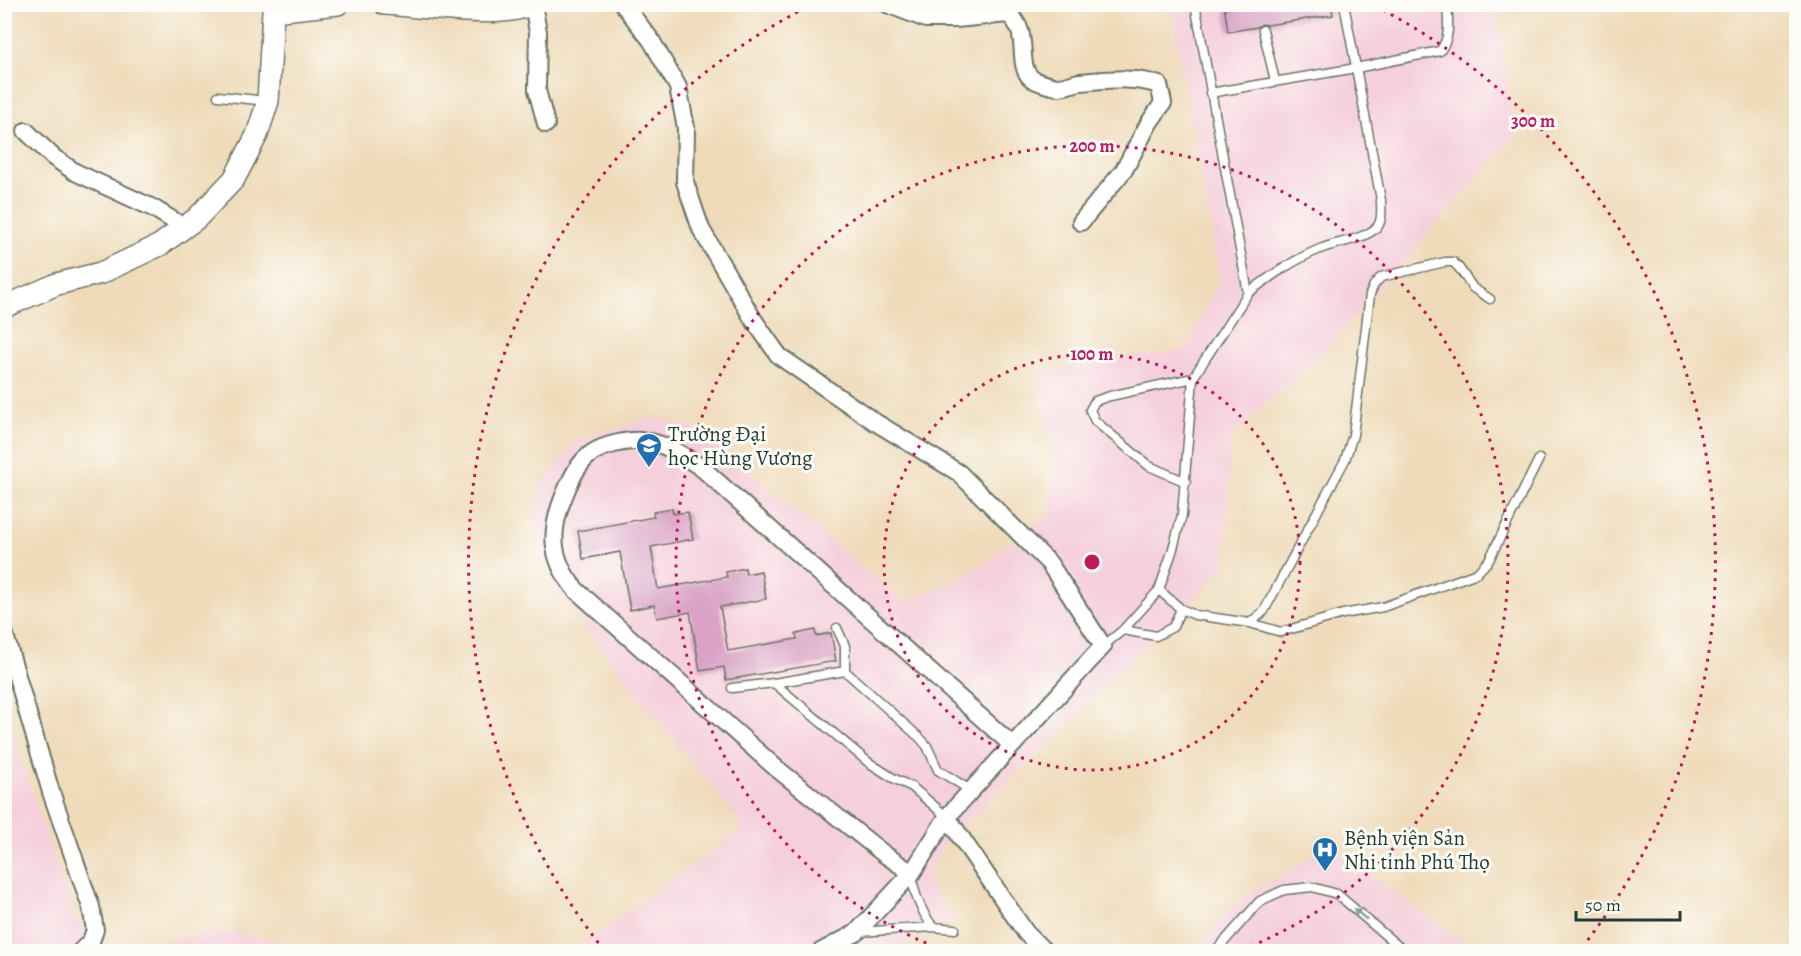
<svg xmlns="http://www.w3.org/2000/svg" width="1801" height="956" font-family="Alegreya,serif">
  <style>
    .built { fill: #f5cfdb }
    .building { fill: #d9a2c6 }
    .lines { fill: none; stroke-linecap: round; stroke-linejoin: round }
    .service-casing { stroke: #687463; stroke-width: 11 }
    .minor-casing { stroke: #687463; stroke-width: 20 }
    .tertiary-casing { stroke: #687463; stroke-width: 24 }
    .service { stroke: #fff; stroke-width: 8 }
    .minor { stroke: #fff; stroke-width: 16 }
    .tertiary { stroke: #fff; stroke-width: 21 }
    .oneway { fill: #8f9e9a }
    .ring { fill: none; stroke: #c2185b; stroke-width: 3; stroke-dasharray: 3 6 }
    .labels { text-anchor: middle; stroke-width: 6; stroke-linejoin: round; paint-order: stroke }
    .poi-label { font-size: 21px; fill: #1f3d34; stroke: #fdfcf7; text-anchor: start }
    .centre { fill: #c2185b; stroke: #fdfcf7; stroke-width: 3 }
    .ring-label { font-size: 18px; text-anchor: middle; font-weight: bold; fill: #c2185b; stroke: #fdfcf7; stroke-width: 6; stroke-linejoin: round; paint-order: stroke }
  </style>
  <rect width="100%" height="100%" fill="#fdfcf7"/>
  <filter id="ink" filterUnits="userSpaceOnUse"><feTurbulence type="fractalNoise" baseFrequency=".0167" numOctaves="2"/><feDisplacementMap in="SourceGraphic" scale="12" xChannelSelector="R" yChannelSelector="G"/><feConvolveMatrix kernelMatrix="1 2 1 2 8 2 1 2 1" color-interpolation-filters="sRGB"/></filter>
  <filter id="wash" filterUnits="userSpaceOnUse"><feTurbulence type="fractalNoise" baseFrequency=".008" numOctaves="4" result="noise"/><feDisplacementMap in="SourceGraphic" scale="24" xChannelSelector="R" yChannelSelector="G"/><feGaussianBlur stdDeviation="1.35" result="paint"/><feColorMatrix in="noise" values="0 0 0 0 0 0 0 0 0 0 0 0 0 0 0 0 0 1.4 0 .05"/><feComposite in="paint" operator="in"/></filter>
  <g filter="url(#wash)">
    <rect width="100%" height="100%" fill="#efdbba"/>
    <path class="built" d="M1170,5H1495L1515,136L1317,358L1231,435L1225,567L941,848L927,878L945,912L962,917L889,951H573L745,828L551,585L534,529L541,483L578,439L655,417L698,429L905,603L971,573L1050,515L1053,455L1038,372L1187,349L1220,279Z
      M4,710L76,921L119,951H5Z
      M1329,846L1476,951L1192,952L1240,899Z
      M208,932L253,935L317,951H128Z"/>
    <g id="blocks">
      <path class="building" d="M1224,4H1331L1333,15L1267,25L1262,24L1257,27L1228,32Z
        M672,509L673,514L688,512L693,539L651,547L658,589L727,577L726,572L745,568L746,574L761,571L766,599L720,607L728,651L797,639L796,634L815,630L816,636L831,633L836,661L726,680L724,667L700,671L690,612L657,618L654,605L630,610L620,552L583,559L578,531L654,517L653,512Z"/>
    </g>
  </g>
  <g filter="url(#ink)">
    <use href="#blocks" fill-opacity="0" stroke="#687463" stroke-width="1.5"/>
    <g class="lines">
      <defs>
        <path id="service" d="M1263,30L1275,81
          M1210,93L1356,68L1440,51C1451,37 1448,21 1447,4
          M218,96L268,101
          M1248,293C1271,276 1293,260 1320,249C1337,242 1364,240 1377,227C1383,221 1381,208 1381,200L1344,4
          M1186,482L1149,466L1095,421L1090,410L1095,401L1110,396L1193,378
          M1159,590L1181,609L1195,615L1250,623L1264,611L1345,460L1353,435L1370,294L1374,285L1381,277L1445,262H1453L1459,268L1473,288L1490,299
          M1250,623L1281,632L1343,614L1383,607L1477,573L1489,560L1539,459
          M837,628L845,646V671L920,738L927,746L938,770L970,790
          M1123,630L1156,636L1173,627L1181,609
          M1103,646L1123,630L1159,590L1172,552L1182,515L1193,378L1248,293L1195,4
          M774,683L845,671
          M732,688L774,683L868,762L893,778L912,787L947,817
          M912,873C913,893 921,911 933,927
          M859,932L933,927L955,929
          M1215,952L1260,901L1284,890L1312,887L1337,894L1405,952"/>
        <path id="minor" d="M533,4L538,32L537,90L546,124
          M623,4L651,40L678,87L686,128L685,182L701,229L753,319L779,356L875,422L959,473L1049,563L1103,646L947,817L912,873L856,933L820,952
          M887,4L926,19H956L1008,14C1032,32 1015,63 1031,78C1036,82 1051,86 1057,87C1065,87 1073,83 1080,82C1106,80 1135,76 1159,85L1163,103L1149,123L1124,170L1081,222
          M26,131L53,157L75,172L153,208L184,227
          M4,632L51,792L91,907L95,930L91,941L80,952
          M947,817L1026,933L1045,952
          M912,873L884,854L776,768L576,590C548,557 550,528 566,491C572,477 579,462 592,453C604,445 627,440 641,441C665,442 684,456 703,469L1012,745"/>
        <path id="tertiary" d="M385,4C418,6 505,20 531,4
          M4,307L57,284L101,273L160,245L197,218L234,179L257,135L268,101L273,11L338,4"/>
      </defs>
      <use href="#service" class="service-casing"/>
      <use href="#minor" class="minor-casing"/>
      <use href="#tertiary" class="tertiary-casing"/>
      <use href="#service" class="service"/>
      <use href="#minor" class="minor"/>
      <use href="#tertiary" class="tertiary"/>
    </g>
    <defs><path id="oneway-solid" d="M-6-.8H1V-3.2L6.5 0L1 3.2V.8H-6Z" transform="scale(1.5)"/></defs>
    <use class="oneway" href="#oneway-solid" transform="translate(1360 914) rotate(-140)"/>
  </g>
  <g class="ring">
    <circle cx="1092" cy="562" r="208"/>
    <path d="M943 950A416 416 0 1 1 1241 950"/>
    <path d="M604 950A624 624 0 0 1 809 6M1375 6A624 624 0 0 1 1580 950"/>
  </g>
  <defs>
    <symbol id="university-pin" viewBox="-11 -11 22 30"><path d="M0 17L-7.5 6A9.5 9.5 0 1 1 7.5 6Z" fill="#1f6fb2" stroke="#fdfcf7"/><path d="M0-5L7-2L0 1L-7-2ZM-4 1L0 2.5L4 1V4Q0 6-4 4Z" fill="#fff"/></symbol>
    <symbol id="hospital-pin" viewBox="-11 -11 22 30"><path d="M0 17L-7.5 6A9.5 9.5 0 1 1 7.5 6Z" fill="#1f6fb2" stroke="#fdfcf7"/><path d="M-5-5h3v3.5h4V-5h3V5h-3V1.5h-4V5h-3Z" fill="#fff"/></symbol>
  </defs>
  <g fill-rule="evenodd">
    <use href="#university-pin" x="634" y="431" width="30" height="40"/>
    <use href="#hospital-pin" x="1310" y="835" width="30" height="40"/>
  </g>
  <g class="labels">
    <g class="poi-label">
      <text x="668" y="441">Trường Đại<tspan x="668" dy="24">học Hùng Vương</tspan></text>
      <text x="1344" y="845">Bệnh viện Sản<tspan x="1344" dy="24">Nhi tỉnh Phú Thọ</tspan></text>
    </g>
  </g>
  <circle cx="1092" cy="562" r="9" class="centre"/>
  <g class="ring-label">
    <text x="1533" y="127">300 m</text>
    <text x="1092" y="152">200 m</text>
    <text x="1092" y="360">100 m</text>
  </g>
  <rect width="1801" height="956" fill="none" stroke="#fdfcf7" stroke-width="24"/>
  <path d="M1576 911v9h104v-9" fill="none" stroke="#1f3d34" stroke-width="3"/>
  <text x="1585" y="911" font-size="18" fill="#1f3d34" stroke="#fdfcf7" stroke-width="4.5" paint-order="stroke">50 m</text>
</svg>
